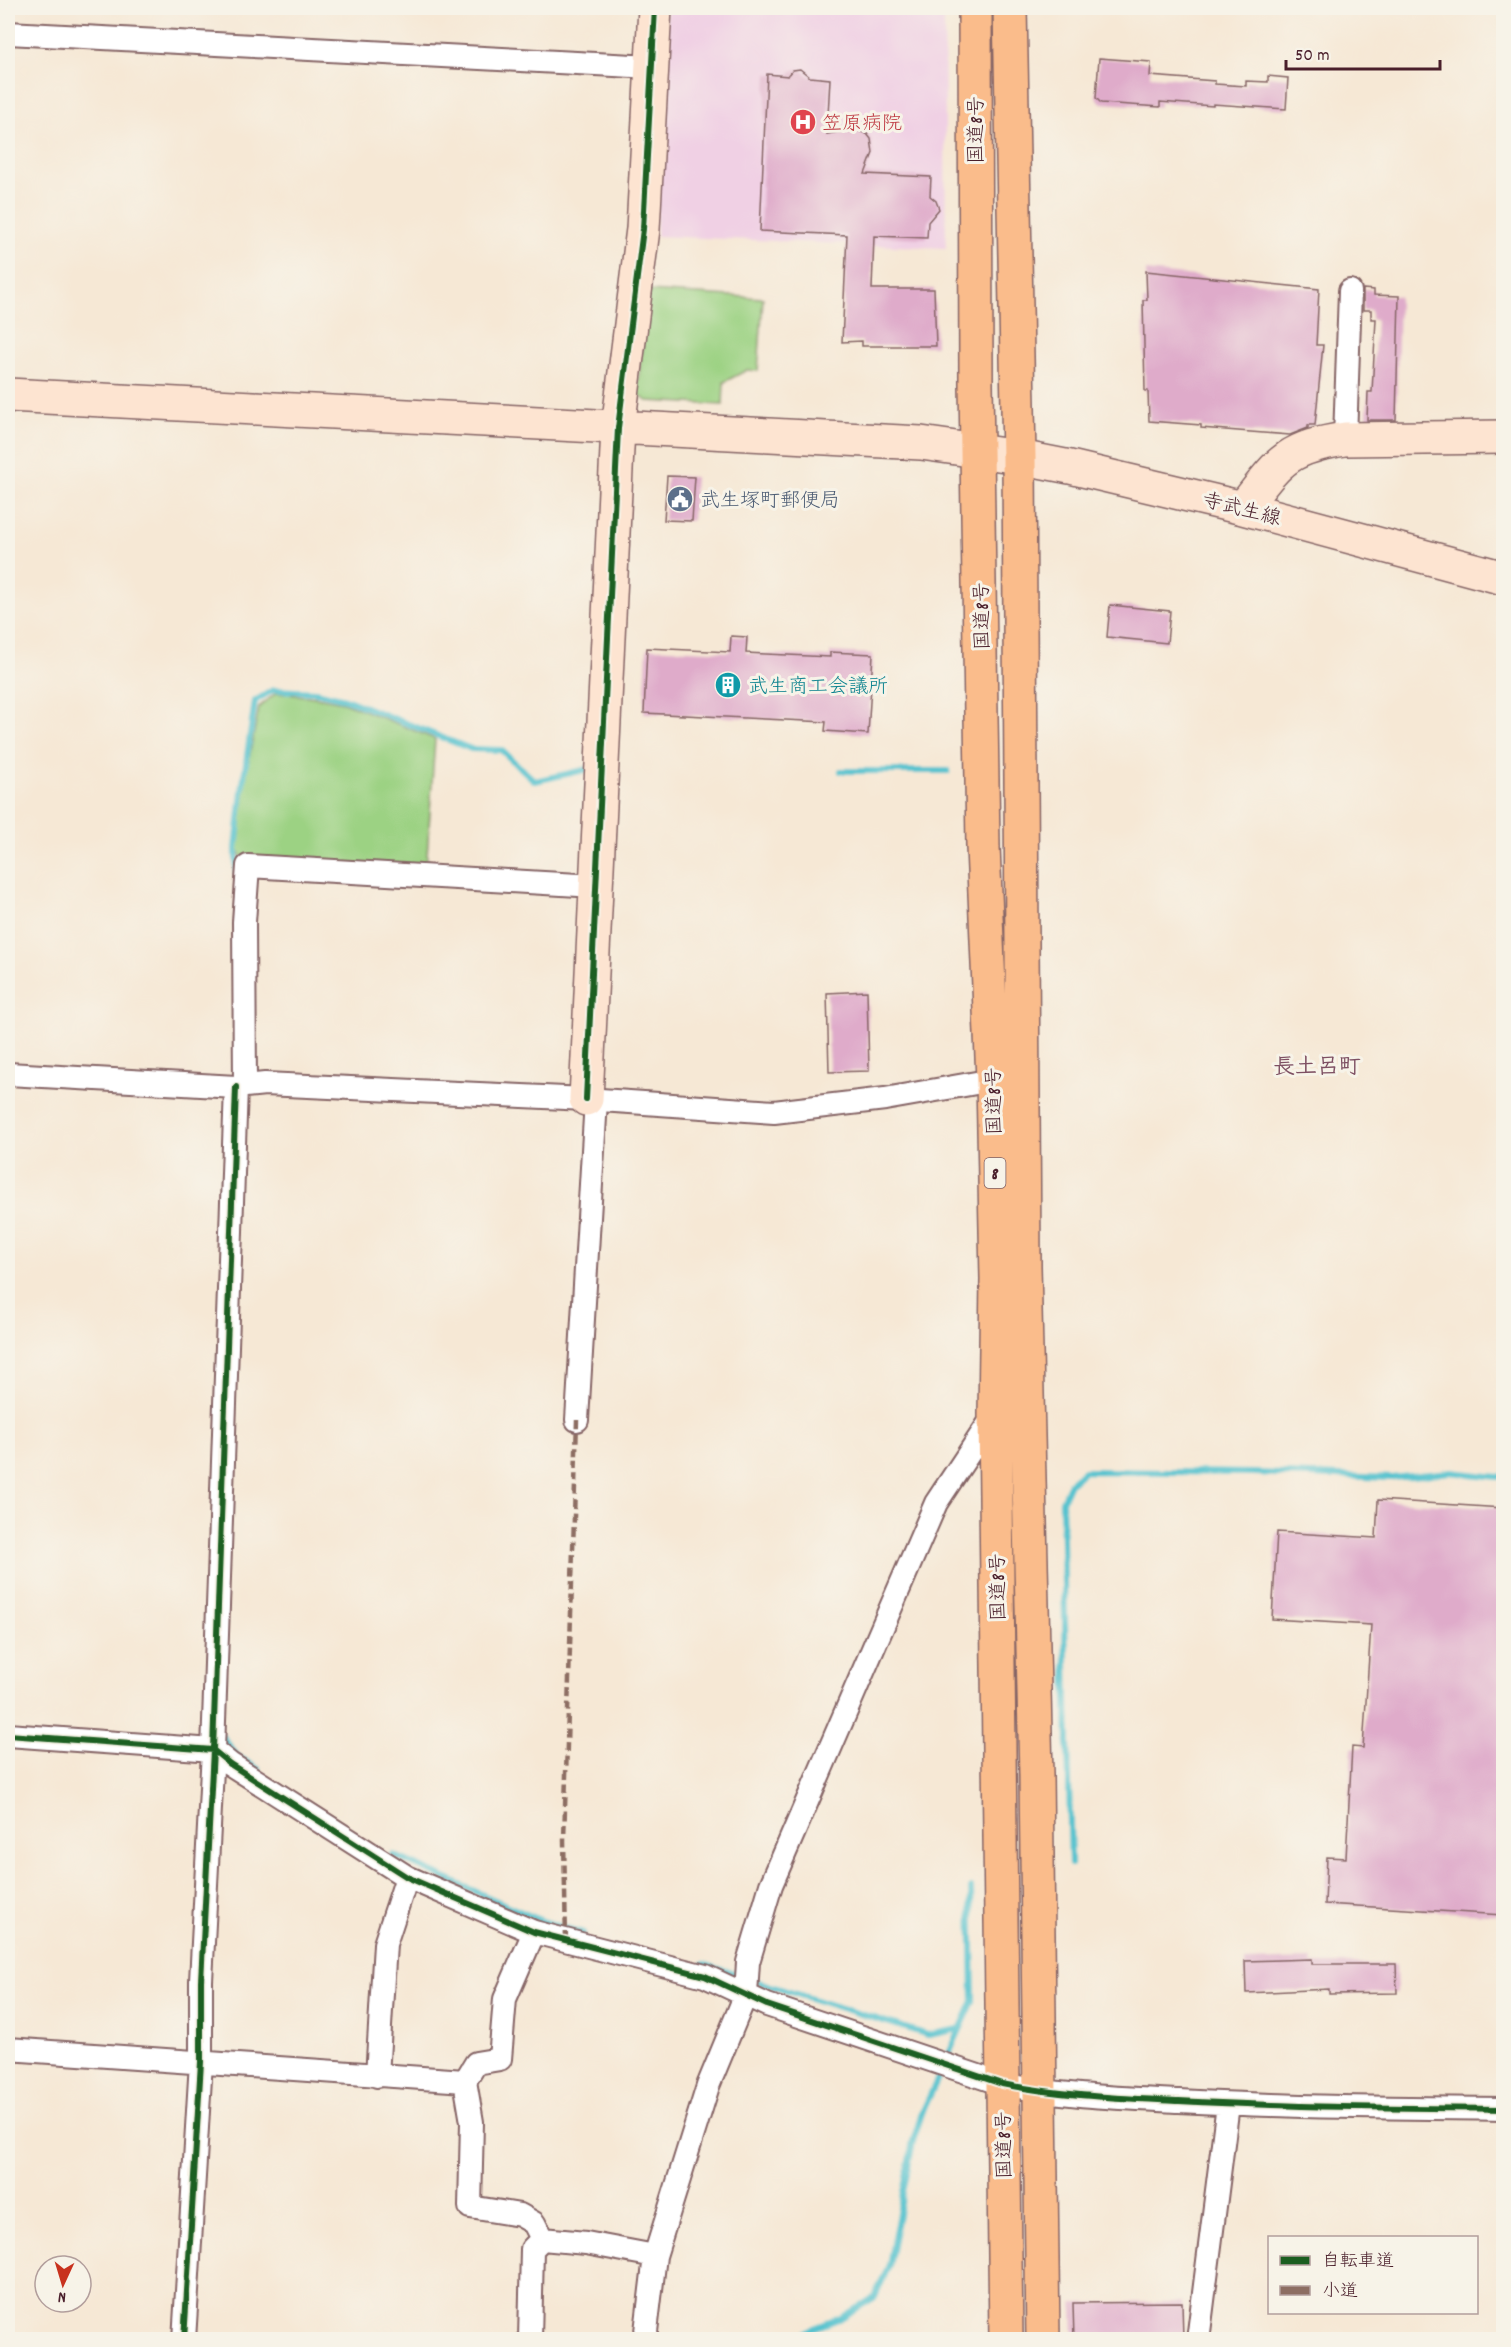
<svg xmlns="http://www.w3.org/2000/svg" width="1511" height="2347" font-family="Dekko,'Klee One',sans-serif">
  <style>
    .built { fill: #f0d0e4 }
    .green { fill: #9cd283; stroke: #737857; stroke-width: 1.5 }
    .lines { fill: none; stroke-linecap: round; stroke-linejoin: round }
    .stream { stroke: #56c3cf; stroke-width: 6 }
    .building { fill: #dfabca }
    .street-casing { stroke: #866566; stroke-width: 26 }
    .secondary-casing { stroke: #866566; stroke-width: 36 }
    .highway-casing { stroke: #866566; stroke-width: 36 }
    .street { stroke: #fff; stroke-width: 22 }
    .secondary { stroke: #fde4d1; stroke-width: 33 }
    .highway { stroke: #fabc8b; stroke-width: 33 }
    .quiet { stroke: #8d6e63; stroke-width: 4.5; stroke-dasharray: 9 4.5; stroke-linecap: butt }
    .cycleway-casing { stroke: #f7f3e8; stroke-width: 10 }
    .cycleway { stroke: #1b5e20; stroke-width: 6 }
    .labels { text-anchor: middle; stroke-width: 6; stroke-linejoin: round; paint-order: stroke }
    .shield { fill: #f7f3e8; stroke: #7e5f64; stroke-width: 1.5 }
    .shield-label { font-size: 18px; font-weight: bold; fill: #4a1f2b }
    .health-label { font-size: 20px; fill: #be3a42; stroke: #f7f3e8; text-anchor: start }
    .street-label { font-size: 20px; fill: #4a1f2b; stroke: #f7f3e8 }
    .service-label { font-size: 20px; fill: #4e5e75; stroke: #f7f3e8; text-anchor: start }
    .culture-label { font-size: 20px; fill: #0d838f; stroke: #f7f3e8; text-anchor: start }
    .quarter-label { font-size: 22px; font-weight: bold; fill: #7e5063; stroke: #f7f3e8 }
  </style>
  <rect width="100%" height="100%" fill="#f7f3e8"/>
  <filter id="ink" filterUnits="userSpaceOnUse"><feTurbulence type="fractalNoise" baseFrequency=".0167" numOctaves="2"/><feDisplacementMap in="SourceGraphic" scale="12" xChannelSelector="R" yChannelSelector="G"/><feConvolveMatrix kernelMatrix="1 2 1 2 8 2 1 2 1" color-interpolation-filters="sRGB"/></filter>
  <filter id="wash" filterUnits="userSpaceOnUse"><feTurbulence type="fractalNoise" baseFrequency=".008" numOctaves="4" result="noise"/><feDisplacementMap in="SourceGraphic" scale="24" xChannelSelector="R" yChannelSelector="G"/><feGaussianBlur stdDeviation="1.35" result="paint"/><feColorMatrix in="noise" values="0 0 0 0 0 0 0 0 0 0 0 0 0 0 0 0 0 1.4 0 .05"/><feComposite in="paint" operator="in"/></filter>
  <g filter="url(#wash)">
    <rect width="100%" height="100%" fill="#f6e8d5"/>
    <path class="built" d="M667,8H944L946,248L656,236Z"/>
    <path class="green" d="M648,291L763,298L758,371L747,370L724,382L723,405L647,401L637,394Z
      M276,693L316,697L343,702L435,739L426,870L241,857L238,849L246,774L259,707Z"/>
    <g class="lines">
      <path class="stream" d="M841,771H948
        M236,872V849L242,791L255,701L273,690L316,692L345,699L471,749L501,750L535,781L589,769
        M222,1736L237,1756L258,1769
        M393,1855L542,1921L583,1933
        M1071,1864L1062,1501L1070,1483L1084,1471L1254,1473L1392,1478L1450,1472L1498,1477L1504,1476
        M703,1964L742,1976
        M752,1980L928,2035L959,2029
        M796,2340L814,2328L841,2318L875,2297L889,2265L913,2141L922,2113L973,2001L971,1888"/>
    </g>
    <g id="blocks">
      <path class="building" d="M1099,58L1151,62L1150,76L1215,81V84L1246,86V81L1268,82V76L1288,78L1286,109L1213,104V106L1160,102V107L1101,103L1096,98Z
        M800,69L810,77L830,79L827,134L854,129L867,134L871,139L873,153L865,174L931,177L930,196L936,201L939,209L928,222L927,238L874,236L872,289H934L936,346H862V341L842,342L847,235L760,231L767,74L788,76L793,70Z
        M1146,271L1319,289L1316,345H1323L1315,425H1308V428L1290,435L1201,428V425L1149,421L1148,391H1145L1143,300H1147Z
        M1363,289L1374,290V295L1399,296L1396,420H1367L1368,392H1372L1376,319H1371V310H1363Z
        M667,476L695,477L692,521L664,520Z
        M1110,605L1170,611L1167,643L1107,637Z
        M731,636L747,637L746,653L830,657V652L873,654L868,734L825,731L826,722L644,713L647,648L730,652Z
        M867,991L869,1071L829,1072L827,993Z
        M1378,1500L1503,1508V1915L1325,1904L1327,1857L1346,1858L1352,1747L1363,1748L1371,1625L1272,1619L1277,1532L1376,1538Z
        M1312,1959V1964H1396L1397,1993L1329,1994V1989L1246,1993L1245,1961Z
        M1182,2302L1183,2340H1074L1073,2303Z"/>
    </g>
  </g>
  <g filter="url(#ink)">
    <use href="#blocks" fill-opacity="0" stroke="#866566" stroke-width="1.5"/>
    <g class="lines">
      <defs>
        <path id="street" d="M8,33L652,67
          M1345,439L1350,291
          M8,1074L236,1087L265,1084L586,1099L774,1112L885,1099L993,1080
          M245,1086L244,922L248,866L596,886
          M577,1420L596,1100
          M8,1735L213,1750L230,1764L407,1877L534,1932L705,1976L767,2005L1002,2084C1061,2096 1120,2098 1179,2101C1287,2107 1395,2108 1504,2109
          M534,1932L505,1999L500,2059L476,2063L465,2081L472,2122L470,2207L520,2215L534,2223L542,2239
          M8,2049L465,2081
          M377,2076L385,1944L407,1877
          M184,2340L201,2062V1981L213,1750L236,1087
          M530,2340L532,2249L542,2239L586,2243L655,2256
          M645,2340L655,2256L708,2086L746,1994L748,1962L771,1885L936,1503L995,1414
          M1198,2340L1228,2104"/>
        <path id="secondary" d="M8,395L921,443L1019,457L1070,467L1243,508L1504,578
          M1243,508C1279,462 1285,448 1345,439L1504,437
          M586,1099L618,428L643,229L655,8"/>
        <path id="highway" d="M975,8L976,384L983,847L993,1080L997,1279L995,1414L1006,2340
          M1010,8L1019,457L1024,1266L1036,1775L1043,2340"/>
      </defs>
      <use href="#street" class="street-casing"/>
      <use href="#secondary" class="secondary-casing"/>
      <use href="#highway" class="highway-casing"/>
      <use href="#street" class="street"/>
      <use href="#secondary" class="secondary"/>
      <use href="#highway" class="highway"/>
      <path class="quiet" d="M566,1941L564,1840L577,1420"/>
      <defs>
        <path id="cycleway" d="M586,1099L618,428L643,229L655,8
          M8,1735L213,1750L230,1764L407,1877L534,1932L705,1976L767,2005L1002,2084C1061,2096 1120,2098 1179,2101C1287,2107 1395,2108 1504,2109
          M184,2340L201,2062V1981L213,1750L236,1087"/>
      </defs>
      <use href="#cycleway" class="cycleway-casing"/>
      <use href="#cycleway" class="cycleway"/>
    </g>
  </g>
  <defs>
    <symbol id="hospital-disc" viewBox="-11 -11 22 22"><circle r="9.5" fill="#e0444e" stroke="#f7f3e8"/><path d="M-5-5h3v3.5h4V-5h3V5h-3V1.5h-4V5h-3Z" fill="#fff"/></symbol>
    <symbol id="civic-disc" viewBox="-11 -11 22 22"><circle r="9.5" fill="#5c6f8a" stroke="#f7f3e8"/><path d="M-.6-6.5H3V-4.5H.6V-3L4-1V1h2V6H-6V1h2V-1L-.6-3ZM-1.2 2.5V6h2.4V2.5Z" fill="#fff"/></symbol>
    <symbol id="building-disc" viewBox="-11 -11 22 22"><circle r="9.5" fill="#0f9aa8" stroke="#f7f3e8"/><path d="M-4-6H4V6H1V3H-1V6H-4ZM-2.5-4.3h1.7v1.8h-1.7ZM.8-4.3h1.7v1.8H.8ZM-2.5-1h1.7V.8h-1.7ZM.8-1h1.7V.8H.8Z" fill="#fff"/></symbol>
  </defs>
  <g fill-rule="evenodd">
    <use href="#hospital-disc" x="788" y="107" width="30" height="30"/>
    <use href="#civic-disc" x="665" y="484" width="30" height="30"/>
    <use href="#building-disc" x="713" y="670" width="30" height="30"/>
  </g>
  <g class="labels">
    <rect class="shield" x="984.5" y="1158" width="21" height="30" rx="4.5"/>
    <g class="shield-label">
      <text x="995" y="1179">8</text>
    </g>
    <g class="health-label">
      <text x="822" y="129">笠原病院</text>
    </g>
    <g class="street-label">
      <text transform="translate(975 130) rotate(-90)" y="7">国道8号</text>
      <text transform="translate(1242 508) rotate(14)" y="7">寺武生線</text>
      <text transform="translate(981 616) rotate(-91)" y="7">国道8号</text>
      <text transform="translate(993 1101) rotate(-91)" y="7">国道8号</text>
      <text transform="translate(997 1587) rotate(-91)" y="7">国道8号</text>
      <text transform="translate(1003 2145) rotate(-91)" y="7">国道8号</text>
    </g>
    <g class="service-label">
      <text x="700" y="506">武生塚町郵便局</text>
    </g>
    <g class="culture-label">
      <text x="748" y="692">武生商工会議所</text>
    </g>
    <g class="quarter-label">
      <text x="1317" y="1073">長土呂町</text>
    </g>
  </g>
  <rect width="1511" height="2347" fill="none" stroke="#f7f3e8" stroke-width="30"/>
  <rect x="1268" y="2236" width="210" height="78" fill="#f7f3e8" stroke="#b29e9c" stroke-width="1.5"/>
  <rect x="1280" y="2256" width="30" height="9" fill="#1b5e20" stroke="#b29e9c" stroke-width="1.5"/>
  <text x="1322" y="2266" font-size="18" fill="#4a1f2b">自転車道</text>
  <rect x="1280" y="2286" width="30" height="9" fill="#8d6e63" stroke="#b29e9c" stroke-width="1.5"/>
  <text x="1322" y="2296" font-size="18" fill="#4a1f2b">小道</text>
  <g transform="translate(63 2284) rotate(184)"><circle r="28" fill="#f7f3e8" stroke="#b29e9c" stroke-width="1.5"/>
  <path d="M0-4.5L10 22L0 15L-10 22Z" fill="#c8321e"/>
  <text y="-9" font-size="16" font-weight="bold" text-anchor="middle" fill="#4a1f2b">N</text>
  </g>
  <path d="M1286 60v9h154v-9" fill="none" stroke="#4a1f2b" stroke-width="3"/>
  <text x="1295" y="60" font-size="18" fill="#4a1f2b" stroke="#f7f3e8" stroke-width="4.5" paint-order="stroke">50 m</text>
</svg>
